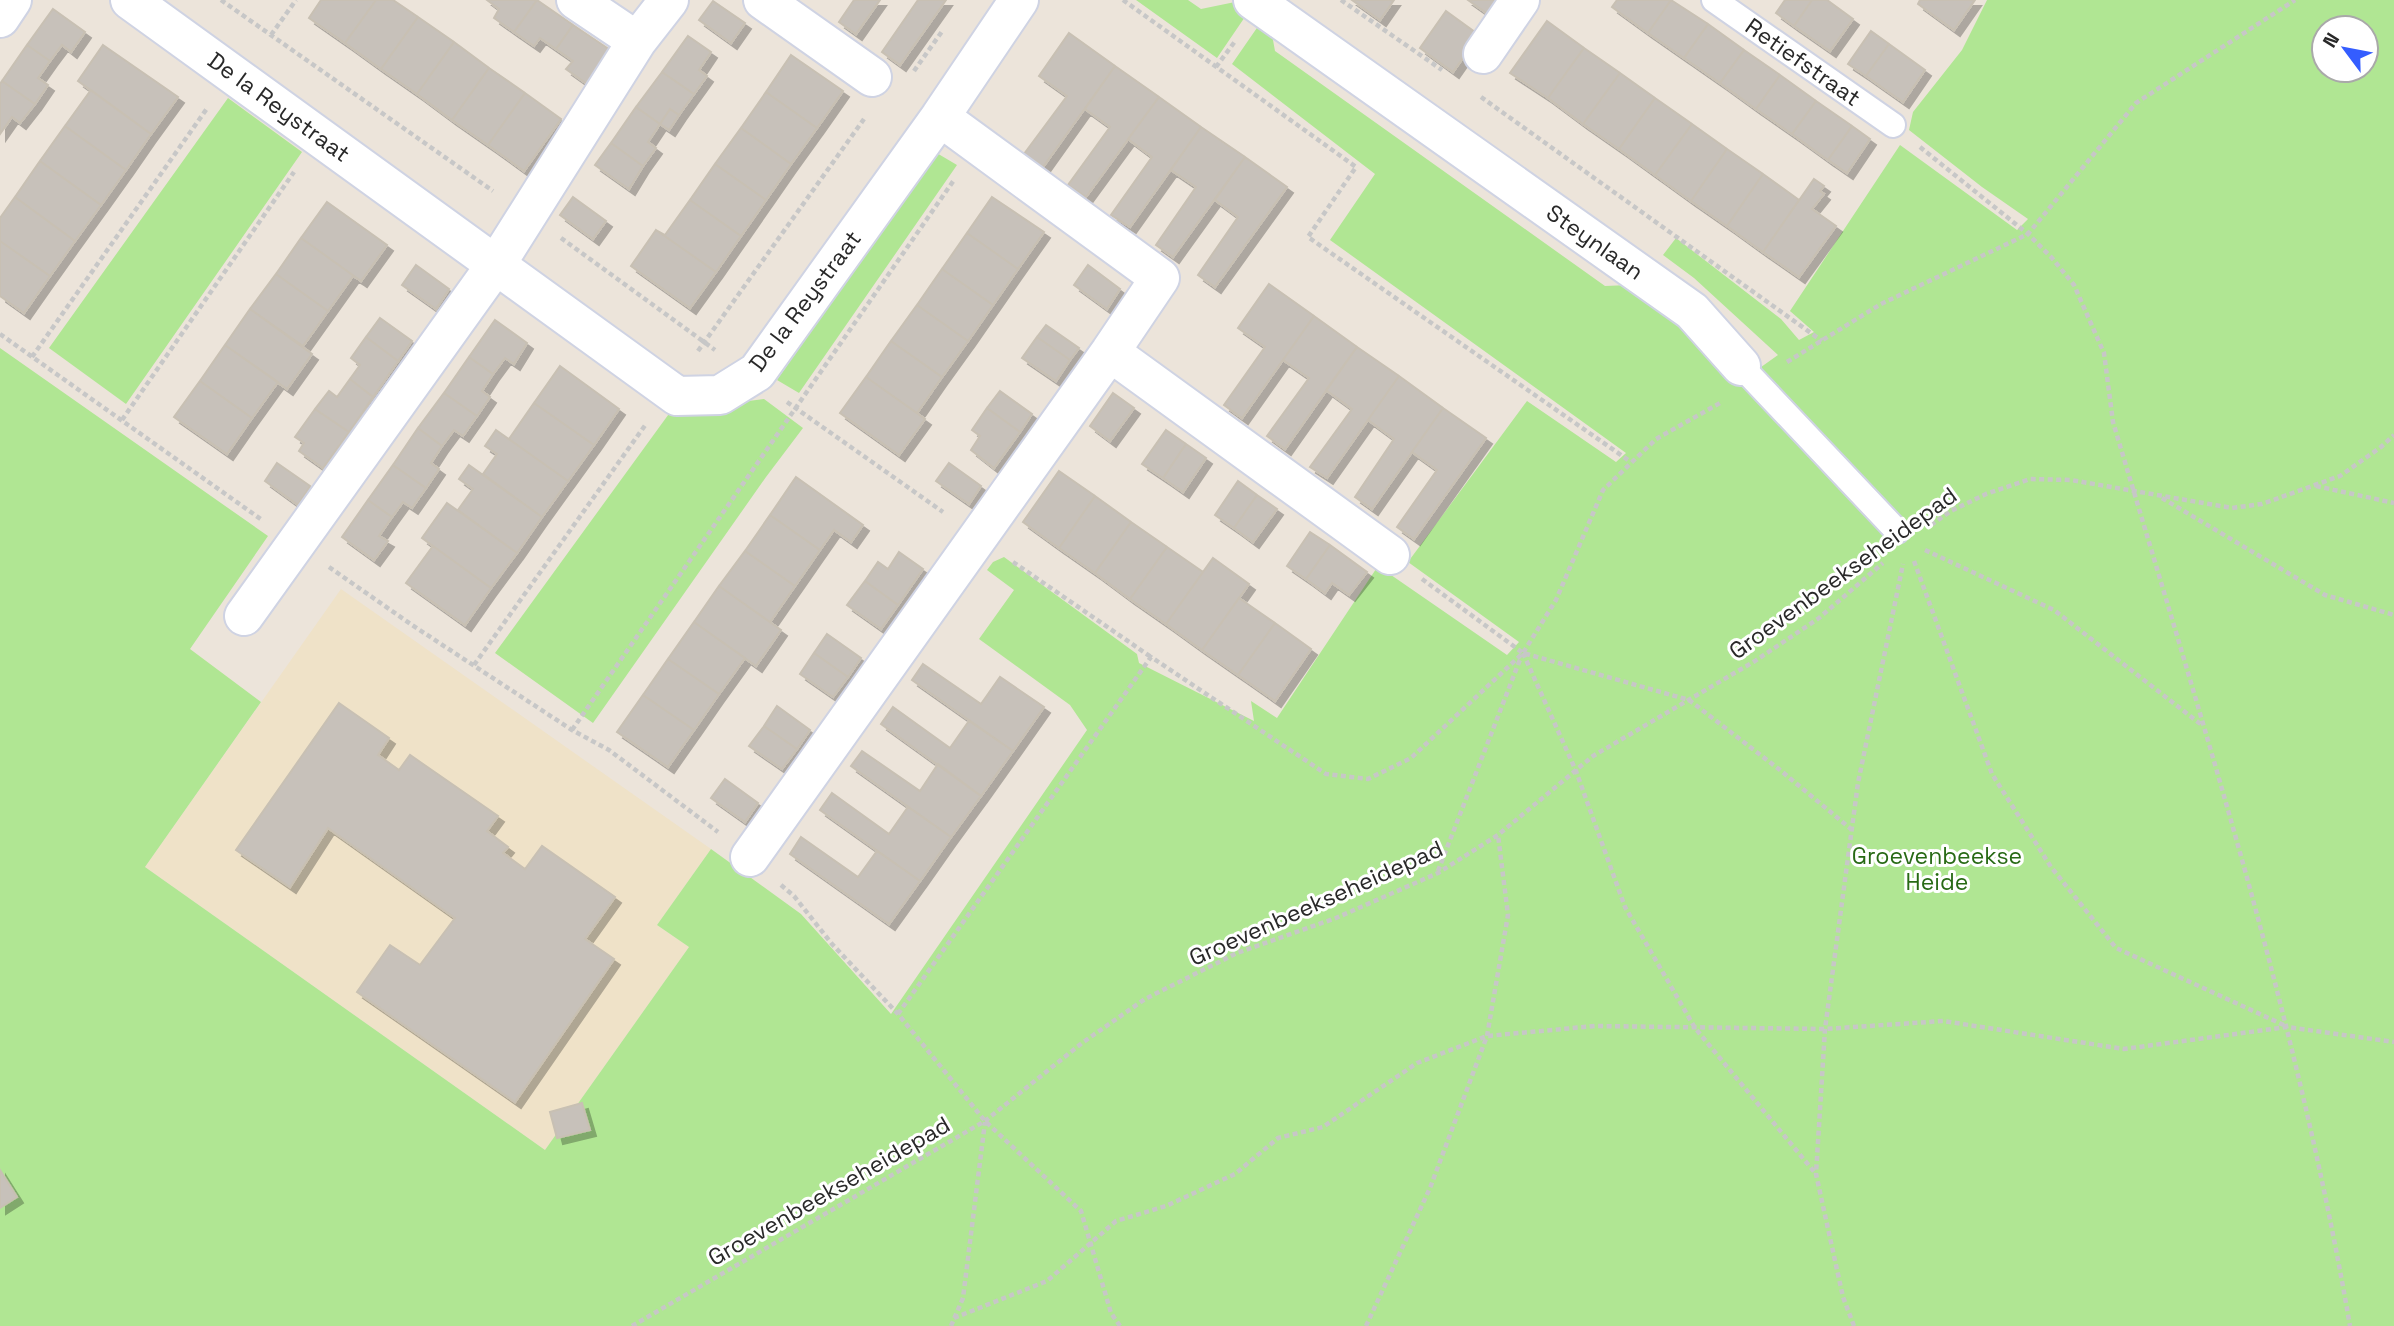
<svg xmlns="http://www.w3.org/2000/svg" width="2394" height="1326" font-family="'Space Grotesk',sans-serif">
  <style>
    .education { fill: #efe2c8 }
    .green { fill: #b0e693; fill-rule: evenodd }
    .building { fill: #c7c1ba; stroke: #c8c0b3; stroke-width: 2; filter: url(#shadow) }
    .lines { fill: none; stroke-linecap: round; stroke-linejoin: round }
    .service-casing { stroke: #cfd3e3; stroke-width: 28 }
    .minor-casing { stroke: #cfd3e3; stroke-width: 42 }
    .path { stroke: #c7c7c7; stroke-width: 4.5; stroke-dasharray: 5 3.5; stroke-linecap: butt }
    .service { stroke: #fff; stroke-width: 24 }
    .minor { stroke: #fff; stroke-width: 38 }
    .labels { text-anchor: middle; stroke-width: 6; stroke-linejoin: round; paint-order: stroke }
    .street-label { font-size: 23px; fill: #292929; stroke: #fff }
    .park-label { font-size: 23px; fill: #286a15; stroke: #fff }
  </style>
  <defs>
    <filter id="shadow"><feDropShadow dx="6" dy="6" stdDeviation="0" flood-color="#0004"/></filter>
  </defs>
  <rect width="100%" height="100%" fill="#ece4da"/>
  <path class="education" d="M341,589L711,849L657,925L689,947L545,1150L145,867Z"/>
  <path class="green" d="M1136,0H1188L1201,9L1235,2L1249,11L1217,58Z
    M1987,0H2394V1326H0V348L268,536L190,649L261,702L145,867L545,1150L689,947L657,925L711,849L801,914L891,1014L1087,730L1070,705L979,639L1014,590L987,570L993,562L1004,557L1137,654L1139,663L1254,721L1251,701L1277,718L1378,566L1507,655L1519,642L1408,562L1527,401L1616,462L1626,453L1330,240L1375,174L1232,64L1261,22L1271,29L1275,51L1605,286L1629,285L1677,323L1740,382L1778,355L1694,278L1663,255L1676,238L1781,319L1799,340L1814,332L1790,311L1900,145L2017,230L2028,219L1982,187L1909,130L1913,112L1962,50ZM2324,28H2366V70H2324Z
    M228,98L302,152L126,404L49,348Z
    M935,152L957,165L799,393L777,380Z
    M764,399L803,428L766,477L593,723L495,653L671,411Z"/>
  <path class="building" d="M321,0H376L345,43L309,18Z
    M376,0H393L418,17L381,69L345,43Z
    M487,0H537L514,32L494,18L499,9Z
    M537,0L573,25L556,49L540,38L534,46L514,32Z
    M854,0H880L856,34L839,22Z
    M918,0H946L900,65L882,52Z
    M1352,0H1394L1380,20Z
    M1468,0H1503L1492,17Z
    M1617,0H1671L1648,33L1612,7Z
    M1671,0L1708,24L1684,58L1648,33Z
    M1785,0H1812L1794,26L1776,13Z
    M1812,0H1827L1853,19L1830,51L1794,26Z
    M1920,0H1975L1954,30L1918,4Z
    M713,1L745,23L731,43L699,20Z
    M53,9L85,32L71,52L62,45L50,61L27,45Z
    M1446,11L1479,35L1453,72L1420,48Z
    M418,17L454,42L417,94L381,69Z
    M1547,21L1584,48L1548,98L1510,73Z
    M1708,24L1744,50L1720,83L1684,58Z
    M573,25L610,50L587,84L566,69L573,61L556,49Z
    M1871,31L1889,44L1866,76L1848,64Z
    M1069,33L1115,66L1043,167L1024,154L1067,96L1039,76Z
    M688,36L711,52L699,70L707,76L694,94L662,72Z
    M454,42L489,68L452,120L417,94Z
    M1889,44L1925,70L1903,102L1866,76Z
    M27,45L50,61L38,78L48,85L35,104L2,81Z
    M103,45L178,97L151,134L78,81Z
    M1584,48L1620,73L1583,124L1548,98Z
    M1744,50L1780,75L1756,109L1720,83Z
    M791,55L843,91L817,128L766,92Z
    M1115,66L1159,97L1086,197L1068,185L1110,127L1085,109Z
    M489,68L525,93L488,145L452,120Z
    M662,72L694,94L679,115L670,109L660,124L636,107Z
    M1620,73L1655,98L1619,149L1583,124Z
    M1780,75L1816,101L1792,134L1756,109Z
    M2,81L35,104L20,123L12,117L0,134V84Z
    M91,90L151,134L126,170L65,126Z
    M766,92L817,128L791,164L741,128Z
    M525,93L561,119L524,171L488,145Z
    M1159,97L1201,127L1130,227L1111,215L1152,157L1128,139Z
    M1655,98L1692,124L1655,175L1619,149Z
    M1816,101L1852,126L1828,160L1792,134Z
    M636,107L660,124L648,142L656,148L643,166L611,143Z
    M670,109L679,115L669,130L660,124Z
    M1692,124L1727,149L1691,201L1655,175Z
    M65,126L126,170L101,205L40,161Z
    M1852,126L1870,139L1847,173L1828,160Z
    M1201,127L1245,157L1173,257L1156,245L1196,187L1171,170Z
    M741,128L791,164L766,200L715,164Z
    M611,143L643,166L629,189L595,165Z
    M1727,149L1763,174L1727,226L1691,201Z
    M1245,157L1287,187L1215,287L1198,275L1238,217L1215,200Z
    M40,161L101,205L75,241L15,197Z
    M715,164L766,200L741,236L690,200Z
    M1763,174L1799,200L1763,252L1727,226Z
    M1814,179L1824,186L1820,191L1824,194L1812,209L1836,226L1799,277L1763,252Z
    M15,197L75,241L50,276L0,241V218Z
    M573,197L606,221L593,239L560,215Z
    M992,197L1044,232L1018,269L967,233Z
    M690,200L741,236L716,272L656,230L665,235Z
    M327,202L387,245L361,281L301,238Z
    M656,230L716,272L690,308L631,266Z
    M967,233L1018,269L993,305L942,269Z
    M301,238L361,281L353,276L328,311L276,274Z
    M0,241L50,276L24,313L0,296Z
    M416,265L449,289L436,309L402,285Z
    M1088,265L1120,289L1107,309L1074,285Z
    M942,269L993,305L968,341L917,305Z
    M276,274L328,311L303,346L250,309Z
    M1269,284L1314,316L1242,418L1224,405L1265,347L1238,328Z
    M917,305L968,341L942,377L891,341Z
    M250,309L312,354L287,389L225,345Z
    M1314,316L1357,347L1285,449L1267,436L1309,378L1283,360Z
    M380,318L412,341L398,361L366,337Z
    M495,320L527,343L514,364L505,358L493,374L469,357Z
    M1046,325L1079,348L1070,360L1037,337Z
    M366,337L398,361L373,397L350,379L360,365L351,358Z
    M1037,337L1070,360L1056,381L1022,358Z
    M891,341L942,377L917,413L866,377Z
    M225,345L278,382L252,418L200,381Z
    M1357,347L1399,376L1327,478L1310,467L1352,409L1326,390Z
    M469,357L493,374L482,391L490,397L477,416L444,393Z
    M560,366L619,409L594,445L534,403Z
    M1399,376L1443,408L1372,509L1355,497L1394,439L1368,420Z
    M866,377L925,419L899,455L840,413Z
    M350,379L373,397L349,432L315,409L329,391L337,397Z
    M200,381L252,418L227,454L174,417Z
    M1000,391L1032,414L1020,432L987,408Z
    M444,393L477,416L463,436L454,430L442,446L418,428Z
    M1113,393L1134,408L1110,441L1090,426Z
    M534,403L594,445L568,481L509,439Z
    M987,408L1020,432L994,468L971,450L980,436L972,430Z
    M1443,408L1486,438L1414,539L1397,527L1437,470L1412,452Z
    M315,409L349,432L323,468L299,451L304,443L295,437Z
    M418,428L442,446L431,463L439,469L426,488L393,465Z
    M496,430L568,481L542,517L483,474L497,454L485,446Z
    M1166,430L1186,444L1163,478L1142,464Z
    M1186,444L1206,458L1183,492L1163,478Z
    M277,463L310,486L298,505L265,481Z
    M949,463L981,486L969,504L936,481Z
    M393,465L426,488L412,508L403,502L392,517L368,500Z
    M469,465L542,517L517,553L458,510L473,489L459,479Z
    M1059,471L1095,496L1059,548L1023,522Z
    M796,477L863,525L851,542L834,530L820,550L770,515Z
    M1238,481L1257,495L1234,528L1215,515Z
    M1257,495L1277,509L1253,542L1234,528Z
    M1095,496L1131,522L1095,573L1059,548Z
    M368,500L392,517L379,536L388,541L374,560L342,537Z
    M447,503L517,553L491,588L422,538Z
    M770,515L820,550L795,586L745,551Z
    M1131,522L1167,547L1130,599L1095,573Z
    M1310,532L1330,545L1306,579L1287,566Z
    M1330,545L1367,572L1349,595L1332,583L1325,593L1306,579Z
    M433,546L491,588L465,625L406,583Z
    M1167,547L1203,572L1166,624L1130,599Z
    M745,551L795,586L770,622L719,586Z
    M899,552L923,569L898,605L865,581L878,562L888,569Z
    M1213,558L1249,584L1202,650L1166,624Z
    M865,581L898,605L881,629L847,605Z
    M719,586L781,630L756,666L694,622Z
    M1239,598L1275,623L1238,675L1202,650Z
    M694,622L745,658L719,694L668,659Z
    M1275,623L1311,649L1275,701L1238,675Z
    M827,634L861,658L848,677L814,653Z
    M814,653L848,677L833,697L800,674Z
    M668,659L719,694L694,730L643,695Z
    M923,664L981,704L1000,677L1044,707L1013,751L912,680Z
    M643,695L694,730L668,767L617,732Z
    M339,703L389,738L378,755L399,770L410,755L498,816L487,831L508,847L503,853L525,869L542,846L615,897L585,939L614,959L515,1102L357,992L390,945L420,965L455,918L328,828L290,887L236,850Z
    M777,706L810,730L797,749L764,726Z
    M893,707L950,748L969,721L1013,751L981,796L881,724Z
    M764,726L797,749L782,769L749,746Z
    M862,751L920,791L938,764L981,796L951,837L851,766Z
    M725,779L758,803L745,822L711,798Z
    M832,793L889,834L908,807L951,837L920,881L820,810Z
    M801,837L858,877L877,851L920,881L889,924L790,854Z
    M582,1103L590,1130L557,1138L550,1112Z
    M0,1170L17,1197L0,1208Z"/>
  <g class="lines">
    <defs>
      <path id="service" d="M1714,0L1893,125
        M1741,366L1897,531"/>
      <path id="minor" d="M130,0L677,396L720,395L757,372L940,117L1019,0
        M576,0L637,41
        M763,0L872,77
        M1253,0L1692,311L1741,366
        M0,18L12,0
        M1483,54L1520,0
        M1110,352L1390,555
        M244,616L497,263L637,41L669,0
        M750,857L1110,352L1160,278L940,117"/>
    </defs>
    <use href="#service" class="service-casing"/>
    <use href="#minor" class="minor-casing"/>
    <path class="path" d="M221,0L493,191
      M1123,0L1356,167L1308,237L1631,462
      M1341,0L1442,70
      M271,35L296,0
      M1216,67L1236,40
      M914,71L943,30
      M1481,97L1822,341
      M1920,147L2028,234L2052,258L2074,285L2104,353L2113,422C2202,721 2297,1018 2350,1326
      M561,238L715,350
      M0,334L262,520
      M698,351L864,119
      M32,357L208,107
      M1787,362L1881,304L2028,234L2136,103L2295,0
      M787,402L943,512
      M122,420L294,172
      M2316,486L2394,503
      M2162,498L2325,595L2394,615
      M1931,525L1951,511L1986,494L2030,479L2071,480L2232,508L2262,504L2340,476L2381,447L2394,435
      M1925,550L2054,610L2203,726
      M1914,561L1992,774L2051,867L2116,948L2286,1026
      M1013,562L1151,657
      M329,567L412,625L572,730L609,750L718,832
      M1422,579L1523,653L1689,700L1780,770L1851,829
      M1523,653L1576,771L1625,907L1695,1028L1816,1174
      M474,665L646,424
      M572,730L954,180
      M1438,871L1521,657
      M781,885L794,896L832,944L898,1014L985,1121L1081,1211L1111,1313L1120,1326
      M898,1014L1151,657L1326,774L1368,779L1411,758L1523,653L1556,600L1603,490L1656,439L1720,403
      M954,1318L1047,1281L1116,1221L1166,1206L1235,1174L1278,1138L1323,1127L1417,1063L1487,1036L1595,1026L1825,1029L1943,1021L2124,1049L2287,1027L2394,1042
      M632,1326L985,1121L1082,1043L1145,999L1237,953L1336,918L1438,873L1498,835L1593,756L1755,661L1819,618L1883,563
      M951,1326L963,1298L985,1122
      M1366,1326L1430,1188L1487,1036L1508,915L1498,835
      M1854,1326L1843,1297L1816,1174L1825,1029L1858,783L1903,564"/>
    <use href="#service" class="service"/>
    <use href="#minor" class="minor"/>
  </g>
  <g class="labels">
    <g class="street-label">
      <text transform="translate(1803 62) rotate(35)" y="8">Retiefstraat</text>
      <text transform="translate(279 107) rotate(36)" y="8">De la Reystraat</text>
      <text transform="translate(1595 242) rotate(35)" y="8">Steynlaan</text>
      <text transform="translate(805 301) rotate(-53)" y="8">De la Reystraat</text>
      <text transform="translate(1843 573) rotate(-36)" y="8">Groevenbeekseheidepad</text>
      <text transform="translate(1316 903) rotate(-24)" y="8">Groevenbeekseheidepad</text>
      <text transform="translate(829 1191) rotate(-30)" y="8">Groevenbeekseheidepad</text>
    </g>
    <g class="park-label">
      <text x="1937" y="864">Groevenbeekse<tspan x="1937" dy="26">Heide</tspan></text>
    </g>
  </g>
  <g transform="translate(2345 49) rotate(302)"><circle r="33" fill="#ffffff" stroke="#a9a9a9" stroke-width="2"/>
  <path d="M0-5L12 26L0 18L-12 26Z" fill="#345dff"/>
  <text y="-10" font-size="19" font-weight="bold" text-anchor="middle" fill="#292929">N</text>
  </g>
</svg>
